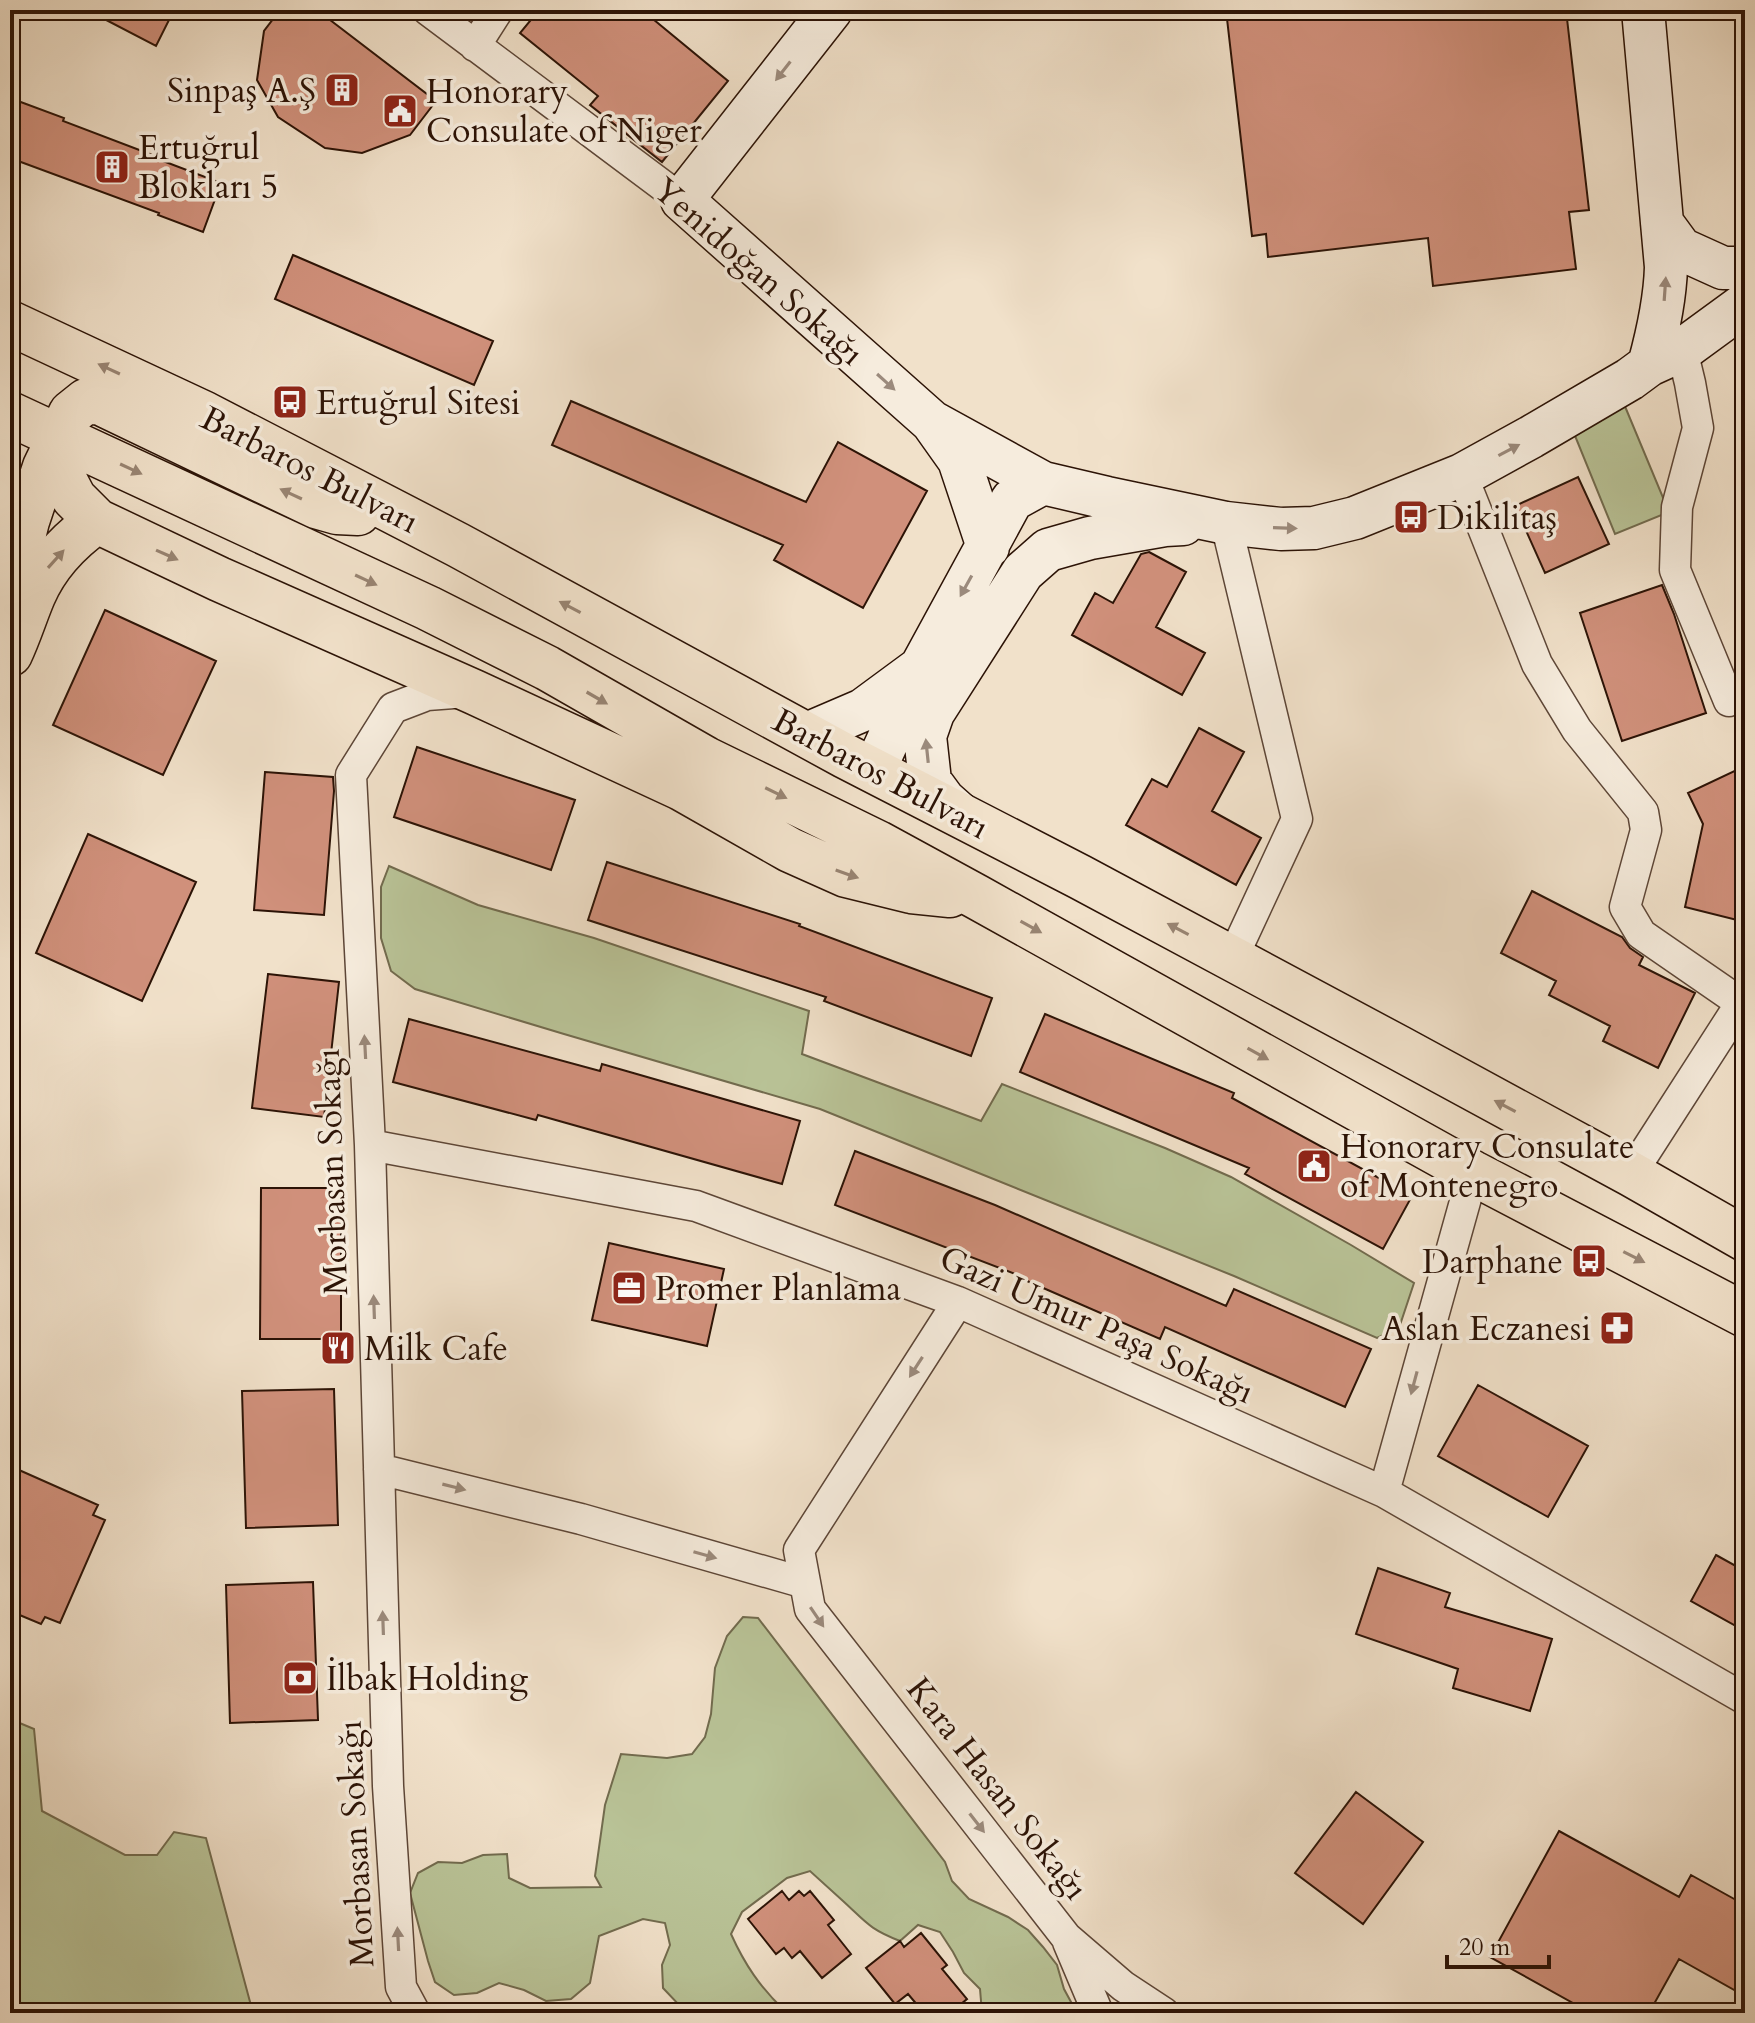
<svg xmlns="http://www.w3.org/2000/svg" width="1755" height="2023" font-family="Cardo,serif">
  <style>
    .green { fill: #b9c397; stroke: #726b4e; stroke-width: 2 }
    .building { fill: #d0907b; stroke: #2c1306; stroke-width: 2 }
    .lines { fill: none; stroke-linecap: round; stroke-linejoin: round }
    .street-casing { stroke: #5d4637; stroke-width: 33 }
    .secondary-casing { stroke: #2c1306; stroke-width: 45 }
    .primary-casing { stroke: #2c1306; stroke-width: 47 }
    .street { stroke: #f6ecdd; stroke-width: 30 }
    .secondary { stroke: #f6ecdd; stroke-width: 42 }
    .primary { stroke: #f1e1ca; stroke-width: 44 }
    .oneway { fill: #9b8a7c }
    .oneway2 { fill: #988472 }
    .labels { text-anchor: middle; stroke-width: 7; stroke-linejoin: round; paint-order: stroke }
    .poi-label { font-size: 34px; fill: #2c1306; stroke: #f6ecdd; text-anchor: start }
    .street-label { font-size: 34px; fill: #2c1306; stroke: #f6ecdd }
  </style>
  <rect width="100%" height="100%" fill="#f1e1ca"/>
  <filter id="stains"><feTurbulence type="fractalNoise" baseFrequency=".0025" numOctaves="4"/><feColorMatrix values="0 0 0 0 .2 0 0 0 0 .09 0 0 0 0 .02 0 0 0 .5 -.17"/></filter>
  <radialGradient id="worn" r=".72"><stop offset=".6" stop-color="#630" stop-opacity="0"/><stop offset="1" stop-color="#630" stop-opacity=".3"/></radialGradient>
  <path class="green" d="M1624,404L1669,512L1615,534L1571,426Z
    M389,866L478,905L594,938L809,1011L802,1054L981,1121L1002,1084L1165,1148L1231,1177L1351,1245L1414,1283L1399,1328L1377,1338L1234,1276L820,1109L564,1034L415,989L391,971L381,938V887Z
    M743,1617L758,1618L945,1862L952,1881L969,1899L1008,1917L1028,1930L1043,1947L1057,1965L1064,1989L1077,2013H982L980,1989L964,1973L953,1952L940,1932L918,1925L900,1941C869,1929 866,1922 843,1901C832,1891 821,1881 810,1871L787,1878L742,1912L731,1934C745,1965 760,1987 785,2011L784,2013H702L679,2005L663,1988L662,1965L670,1945L665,1923L643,1919L599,1936L590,1983L571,1999L546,2001L524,1990L499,1983L477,1993L454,1995L435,1982L428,1961L410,1893L418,1873L438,1862L462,1863L483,1855L507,1854L509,1878L530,1888L601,1887L595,1876L605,1805L621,1754L667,1758L692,1754L705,1737L711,1714L715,1668L727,1636Z
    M10,1719L34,1729L42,1811L125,1855H157L174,1832L206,1838L253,2013H10Z"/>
  <path class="building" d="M87,10H174L156,46Z
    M280,10H317L436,101L410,135L362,153L325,148L278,117L257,80L264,31Z
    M539,10H642L728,81L662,162L590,105L598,96L520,33Z
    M1226,10H1566L1589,210L1569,212L1576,269L1433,286L1428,238L1268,257L1266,234L1252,236Z
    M18,101L64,118L63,121L163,159V161L221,183L203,232L158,215L159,213L10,158V122Z
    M293,255L493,341L474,385L275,299Z
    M571,401L806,502L838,442L927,491L863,608L774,560L783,545L552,445Z
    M1578,477L1609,544L1545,573L1515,506Z
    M1149,552L1186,572L1156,627L1205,653L1182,695L1072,635L1095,593L1113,603L1141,554Z
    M1662,585L1674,614L1706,713L1622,741L1580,613Z
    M105,610L216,661L163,775L53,725Z
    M1199,728L1244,752L1212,811L1261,838L1236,885L1126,825L1152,779L1167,787Z
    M417,747L575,800L551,870L394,817Z
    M1745,766V922L1685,907L1703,824L1688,793Z
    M265,772L333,777L334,791L324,915L254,910Z
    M88,834L196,882L142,1001L36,953Z
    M607,862L800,924L799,926L992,998L971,1056L824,1001L826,997L588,920Z
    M1532,891L1622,937L1630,948L1643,957L1639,965L1695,993L1658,1068L1603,1041L1610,1026L1549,995L1556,981L1501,953Z
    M268,974L339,982L324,1117L252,1108Z
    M1045,1014L1234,1093L1232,1098L1412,1196L1383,1249L1245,1174L1249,1168L1020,1072Z
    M409,1019L600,1071L602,1064L800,1121L782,1184L538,1115L536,1120L393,1082Z
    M855,1151L995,1205L1226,1306L1234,1289L1371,1349L1345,1407L1165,1327L1160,1339L1018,1277V1275L835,1205Z
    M261,1188H341V1339H260Z
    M609,1243L724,1269L707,1346L592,1320Z
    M1478,1385L1588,1446L1548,1517L1438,1456Z
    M334,1389L338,1525L246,1528L242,1391Z
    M10,1466L98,1505L93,1515L105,1520L60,1623L45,1617L41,1624L10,1611Z
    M1716,1555L1745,1571V1631L1691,1601Z
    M1378,1568L1450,1593L1445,1607L1552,1639L1530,1711L1453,1688L1458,1669L1356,1634Z
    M313,1582L318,1720L230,1723L226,1585Z
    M1356,1792L1423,1842L1363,1924L1295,1873Z
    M1559,1831L1679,1897L1691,1875L1745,1905V1996L1679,1959L1649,2013H1591L1490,1957Z
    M782,1891L789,1900L799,1891L804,1896L810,1891L834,1920L828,1925L851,1954L822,1978L800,1951L792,1958L784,1948L776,1954L748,1919Z
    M921,1933L947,1965L942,1969L967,1999L950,2013H924L908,1994L895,2004L866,1968L900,1941L904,1947Z"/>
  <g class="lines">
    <defs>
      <path id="street" d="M428,10L682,200
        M475,46L498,10
        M1682,350L1690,383L1698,428L1677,507L1675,570L1729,701
        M1462,475L1537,664L1577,730L1643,812L1646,830L1625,907L1641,934L1741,1003L1745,998
        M1226,523L1297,819L1232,959
        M370,1145L696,1206L958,1302L1384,1492L1745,1699
        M1631,1174L1741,1003
        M958,1302L799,1550L810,1609L1066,1937L1123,1986L1164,2013
        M379,1469L581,1519L805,1583
        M1384,1492L1473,1173
        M1068,1942L1098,2013
        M415,2013L401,1987L388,1786L370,1145L351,775L393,708L427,695L467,692"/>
      <path id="secondary" d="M831,10L682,200L932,422L959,460L988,547
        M1643,10L1666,267C1665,301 1658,332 1649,365
        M1662,223L1681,249L1723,268H1745
        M932,422L1043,483L1107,498L1226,523L1281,529L1314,528L1355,518L1462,475L1531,437L1630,379L1649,365L1682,350L1745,304
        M807,734L863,710L920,668
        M874,771L921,667L1012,500L1043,483
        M962,816L944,800L930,781L925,736L933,713L1023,572L1048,550L1090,538L1165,525L1183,524"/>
      <path id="primary" d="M10,323L205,414L458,545L845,756L1080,877L1399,1048L1631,1174L1745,1239
        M10,414L428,608L547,668L706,759L878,843L977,897L1473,1173L1745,1315
        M60,436L62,475L74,498L97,521L219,579L474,692L681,788L790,850L846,875L911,891L950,895
        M10,588L27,521L45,467L71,413L86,401L101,403L316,506L337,512L358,513
        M10,654C19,635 25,615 33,596C46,565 70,540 97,521"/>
    </defs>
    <use href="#street" class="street-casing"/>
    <use href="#secondary" class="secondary-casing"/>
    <use href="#primary" class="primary-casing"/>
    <use href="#street" class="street"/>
    <use href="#secondary" class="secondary"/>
    <use href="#primary" class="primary"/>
  </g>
  <defs><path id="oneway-solid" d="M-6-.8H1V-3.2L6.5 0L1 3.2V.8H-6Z" transform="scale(2)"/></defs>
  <g class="oneway">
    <use href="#oneway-solid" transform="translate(783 71) rotate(128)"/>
    <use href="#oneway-solid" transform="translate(1665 289) rotate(-86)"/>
    <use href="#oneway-solid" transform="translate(886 382) rotate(42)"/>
    <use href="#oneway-solid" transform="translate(1509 450) rotate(-28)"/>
    <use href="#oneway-solid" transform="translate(1285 528) rotate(2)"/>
    <use href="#oneway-solid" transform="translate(966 586) rotate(119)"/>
    <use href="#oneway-solid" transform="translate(927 751) rotate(-96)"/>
    <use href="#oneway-solid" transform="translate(365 1047) rotate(-93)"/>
    <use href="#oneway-solid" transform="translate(374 1307) rotate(-92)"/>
    <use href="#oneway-solid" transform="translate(916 1367) rotate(123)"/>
    <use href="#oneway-solid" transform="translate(1414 1383) rotate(105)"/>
    <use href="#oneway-solid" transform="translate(454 1487) rotate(14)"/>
    <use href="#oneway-solid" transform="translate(705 1555) rotate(16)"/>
    <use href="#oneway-solid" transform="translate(817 1617) rotate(56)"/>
    <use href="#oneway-solid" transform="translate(383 1623) rotate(-92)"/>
    <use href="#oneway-solid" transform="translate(977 1823) rotate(52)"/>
    <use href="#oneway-solid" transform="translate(398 1939) rotate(-93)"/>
  </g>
  <g class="oneway2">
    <use href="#oneway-solid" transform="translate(109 369) rotate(-155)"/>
    <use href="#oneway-solid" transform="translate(131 469) rotate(25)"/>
    <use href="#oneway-solid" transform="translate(291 494) rotate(-155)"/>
    <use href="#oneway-solid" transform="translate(167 555) rotate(24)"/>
    <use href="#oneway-solid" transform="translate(56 559) rotate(-48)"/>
    <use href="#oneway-solid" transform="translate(366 580) rotate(25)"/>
    <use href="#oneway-solid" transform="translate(570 607) rotate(-152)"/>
    <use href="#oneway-solid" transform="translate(597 698) rotate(30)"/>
    <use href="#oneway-solid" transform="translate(776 793) rotate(26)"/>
    <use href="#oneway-solid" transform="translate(847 874) rotate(19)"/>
    <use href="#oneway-solid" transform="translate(1031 927) rotate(29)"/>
    <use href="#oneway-solid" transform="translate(1178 929) rotate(-152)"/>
    <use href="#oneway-solid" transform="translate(1258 1054) rotate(29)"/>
    <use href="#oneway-solid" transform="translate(1505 1106) rotate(-152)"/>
    <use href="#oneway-solid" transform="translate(1634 1257) rotate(27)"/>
  </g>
  <defs>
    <symbol id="building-square" viewBox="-11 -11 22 22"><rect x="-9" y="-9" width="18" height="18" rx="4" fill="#8f2418" stroke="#f6ecdd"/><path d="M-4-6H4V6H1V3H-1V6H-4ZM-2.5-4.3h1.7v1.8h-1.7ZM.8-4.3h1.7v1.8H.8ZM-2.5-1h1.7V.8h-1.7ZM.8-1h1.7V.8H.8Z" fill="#fff"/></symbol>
    <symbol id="civic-square" viewBox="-11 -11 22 22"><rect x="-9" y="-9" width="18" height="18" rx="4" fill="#8f2418" stroke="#f6ecdd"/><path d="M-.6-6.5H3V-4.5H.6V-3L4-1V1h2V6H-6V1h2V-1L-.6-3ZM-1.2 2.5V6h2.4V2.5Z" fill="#fff"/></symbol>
    <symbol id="bus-square" viewBox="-11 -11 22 22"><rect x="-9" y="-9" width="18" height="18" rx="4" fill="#8f2418" stroke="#f6ecdd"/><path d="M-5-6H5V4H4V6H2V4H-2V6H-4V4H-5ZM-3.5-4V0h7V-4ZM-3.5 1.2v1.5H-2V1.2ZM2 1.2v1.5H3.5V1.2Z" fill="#fff"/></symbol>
    <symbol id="office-square" viewBox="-11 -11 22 22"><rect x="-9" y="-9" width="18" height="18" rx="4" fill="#8f2418" stroke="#f6ecdd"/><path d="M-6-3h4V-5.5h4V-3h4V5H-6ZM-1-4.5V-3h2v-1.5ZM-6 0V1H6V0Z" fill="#fff"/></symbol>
    <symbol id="pharmacy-square" viewBox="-11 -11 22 22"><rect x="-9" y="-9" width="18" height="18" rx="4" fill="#8f2418" stroke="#f6ecdd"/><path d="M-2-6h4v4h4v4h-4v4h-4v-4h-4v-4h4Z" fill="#fff"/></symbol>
    <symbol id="restaurant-square" viewBox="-11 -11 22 22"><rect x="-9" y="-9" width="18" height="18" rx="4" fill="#8f2418" stroke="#f6ecdd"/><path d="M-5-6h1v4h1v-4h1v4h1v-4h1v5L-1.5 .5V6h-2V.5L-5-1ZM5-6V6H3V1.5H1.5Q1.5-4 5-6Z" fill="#fff"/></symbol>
    <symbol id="bank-square" viewBox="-11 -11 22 22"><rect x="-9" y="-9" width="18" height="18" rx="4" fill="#8f2418" stroke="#f6ecdd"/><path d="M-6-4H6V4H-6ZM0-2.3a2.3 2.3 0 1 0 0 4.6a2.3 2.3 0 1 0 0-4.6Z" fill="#fff"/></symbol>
  </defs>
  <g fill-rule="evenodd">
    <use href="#building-square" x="322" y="70" width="40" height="40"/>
    <use href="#civic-square" x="380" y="91" width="40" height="40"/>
    <use href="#building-square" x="92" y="147" width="40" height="40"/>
    <use href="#bus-square" x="270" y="382" width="40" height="40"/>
    <use href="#bus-square" x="1391" y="497" width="40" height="40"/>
    <use href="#civic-square" x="1294" y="1146" width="40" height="40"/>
    <use href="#bus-square" x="1569" y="1241" width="40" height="40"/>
    <use href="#office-square" x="609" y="1268" width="40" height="40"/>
    <use href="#pharmacy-square" x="1597" y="1308" width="40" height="40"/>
    <use href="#restaurant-square" x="318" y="1328" width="40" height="40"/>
    <use href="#bank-square" x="280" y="1658" width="40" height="40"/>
  </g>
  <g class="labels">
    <g class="poi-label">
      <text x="316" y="102" text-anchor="end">Sinpaş A.Ş</text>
      <text x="426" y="103">Honorary<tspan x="426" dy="39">Consulate of Niger</tspan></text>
      <text x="138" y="159">Ertuğrul<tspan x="138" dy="39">Blokları 5</tspan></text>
      <text x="316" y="414">Ertuğrul Sitesi</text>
      <text x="1437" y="529">Dikilitaş</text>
      <text x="1340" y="1158">Honorary Consulate<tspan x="1340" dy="39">of Montenegro</tspan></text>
      <text x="1563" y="1273" text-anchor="end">Darphane</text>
      <text x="655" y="1300">Promer Planlama</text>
      <text x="1591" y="1340" text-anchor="end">Aslan Eczanesi</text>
      <text x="364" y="1360">Milk Cafe</text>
      <text x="326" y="1690">İlbak Holding</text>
    </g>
    <g class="street-label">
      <text transform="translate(759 271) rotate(41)" y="12">Yenidoğan Sokağı</text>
      <text transform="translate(310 469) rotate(27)" y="12">Barbaros Bulvarı</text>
      <text transform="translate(881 773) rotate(28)" y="12">Barbaros Bulvarı</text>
      <text transform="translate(331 1172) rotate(-92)" y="12">Morbasan Sokağı</text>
      <text transform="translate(1097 1324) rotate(24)" y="12">Gazi Umur Paşa Sokağı</text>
      <text transform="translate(998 1788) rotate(52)" y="12">Kara Hasan Sokağı</text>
      <text transform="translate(355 1844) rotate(-93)" y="12">Morbasan Sokağı</text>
    </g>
  </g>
  <rect width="1755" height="2023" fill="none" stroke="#f1e1ca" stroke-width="40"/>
  <rect x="12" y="12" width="1731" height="1999" fill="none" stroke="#2c1306" stroke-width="4"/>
  <rect x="20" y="20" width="1715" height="1983" fill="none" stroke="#2c1306" stroke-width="2"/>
  <path d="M1447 1955v12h102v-12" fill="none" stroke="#2c1306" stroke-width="4"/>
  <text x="1459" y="1955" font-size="24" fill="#2c1306" stroke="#f6ecdd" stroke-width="6" paint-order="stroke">20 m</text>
  <rect width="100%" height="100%" filter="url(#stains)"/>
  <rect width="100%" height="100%" fill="url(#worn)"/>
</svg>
